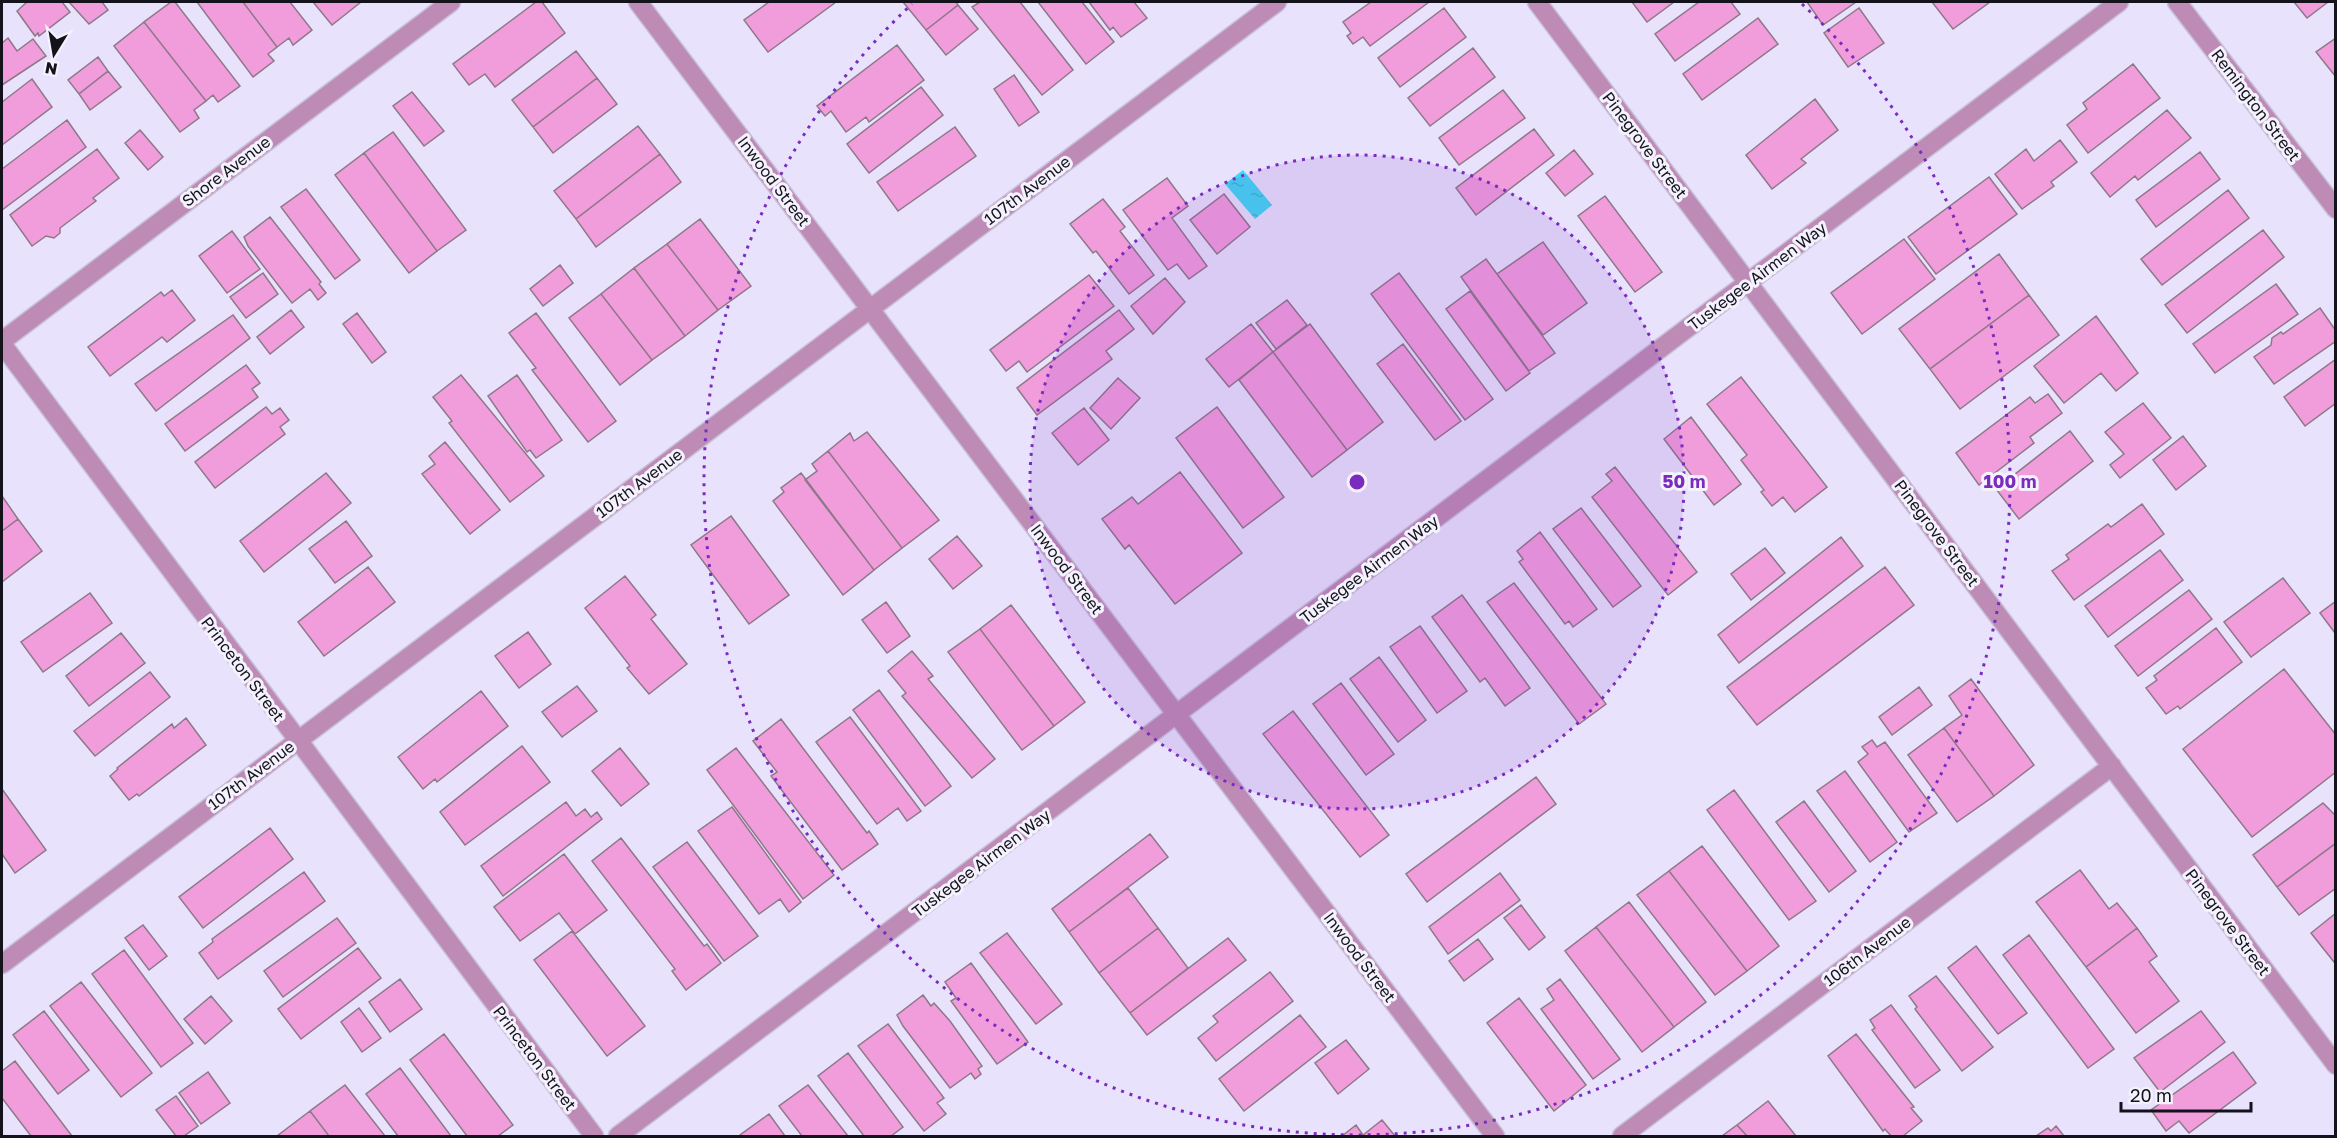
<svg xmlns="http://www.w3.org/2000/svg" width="2337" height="1138" font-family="'Golos Text',sans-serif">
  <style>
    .water { fill: url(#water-ripples) }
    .building { fill: #f19ddc; stroke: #8e7888; stroke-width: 1.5 }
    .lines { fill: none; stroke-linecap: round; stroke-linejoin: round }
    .street-casing { stroke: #c6c1d8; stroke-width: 21 }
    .street { stroke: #be8bb6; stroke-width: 18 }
    .ring { fill: none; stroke: #7b2cbf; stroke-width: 3; stroke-dasharray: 3 6 }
    .labels { text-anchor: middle; stroke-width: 6; stroke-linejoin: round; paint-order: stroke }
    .street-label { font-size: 16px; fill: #14121b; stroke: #f4f2fd }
    .centre { fill: #7b2cbf; stroke: #f4f2fd; stroke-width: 3 }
    .ring-label { font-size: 18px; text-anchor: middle; font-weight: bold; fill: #7b2cbf; stroke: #f4f2fd; stroke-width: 6; stroke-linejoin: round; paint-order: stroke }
  </style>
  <defs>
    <pattern id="water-ripples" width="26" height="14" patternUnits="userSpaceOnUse" patternTransform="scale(1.5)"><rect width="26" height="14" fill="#40d8f3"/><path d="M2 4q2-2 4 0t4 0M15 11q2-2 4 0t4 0" fill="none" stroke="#37b8d0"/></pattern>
  </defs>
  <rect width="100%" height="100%" fill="#e8e2fc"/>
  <path class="water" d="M1243,170L1272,205L1255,219L1225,184Z"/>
  <path class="building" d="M27,2H62L70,12L39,36L38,33L35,36L17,11Z
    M69,2H102L108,10L89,24Z
    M171,2H175L240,86L218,102L213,95L206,101L144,22Z
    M197,2H243L277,47L268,54L274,61L253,77Z
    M243,2H290L312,30L293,45L289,38L277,47Z
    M313,2H361L332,25Z
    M536,2H542L565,33L495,87L485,74L469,85L453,64Z
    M769,2H836L768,52L744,20Z
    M903,2H956L958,5L926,30Z
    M980,2H1020L1073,70L1042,95L972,7Z
    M1038,2H1082L1114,42L1086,64Z
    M1089,2H1134L1147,18L1121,37L1113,27L1110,30Z
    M1371,2H1429L1370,46L1363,37L1353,44L1347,36L1351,33L1343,22Z
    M1632,2H1674L1647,22Z
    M1699,2H1731L1740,14L1675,61L1655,34Z
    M1807,2H1856L1823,25Z
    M1932,2H1990L1953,29Z
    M2294,2H2328L2307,18Z
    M958,5L978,29L946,55L926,30Z
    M1444,8L1466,37L1400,87L1378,58Z
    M1859,8L1884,43L1848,67L1824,33Z
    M1758,18L1778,44L1702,100L1683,74Z
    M144,22L206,101L194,110L199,118L180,132L114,46Z
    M8,38L17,51L33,39L46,56L2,85V43Z
    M2336,38V77L2316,52Z
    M897,45L924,80L869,122L866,117L846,132L831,111L825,116L817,106Z
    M1473,48L1495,77L1430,126L1408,98Z
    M576,51L597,78L533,127L512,100Z
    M98,57L108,71L79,94L68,80Z
    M2133,64L2160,98L2088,153L2067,125L2087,109L2083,103Z
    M108,71L121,87L90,110L79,94Z
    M1014,75L1039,112L1019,126L994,89Z
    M597,78L617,104L553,153L533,127Z
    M32,79L52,107L2,145V102Z
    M921,87L943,115L869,173L847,144Z
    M1503,90L1525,118L1459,165L1439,138Z
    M412,92L444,131L424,146L393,106Z
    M1815,99L1838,130L1801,159L1806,163L1772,189L1746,155Z
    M2167,110L2191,138L2138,180L2135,176L2110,197L2091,173Z
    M67,120L86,147L2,210V169Z
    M638,126L660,154L576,219L554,191Z
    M955,127L976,156L898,211L877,182Z
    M1534,129L1554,155L1476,215L1456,188Z
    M140,130L163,157L148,170L125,143Z
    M393,132L466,230L437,251L364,153Z
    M2060,140L2077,162L2051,182L2054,186L2022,209L1995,174L2026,149L2034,161Z
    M97,149L119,178L93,198L96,201L60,228V233L54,238L46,236L32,246L10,215Z
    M1574,150L1593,174L1565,196L1546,173Z
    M2200,152L2220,179L2156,227L2136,200Z
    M364,153L437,251L409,273L335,175Z
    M660,154L681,182L596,247L576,219Z
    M1989,177L2017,214L1936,274L1908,237Z
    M1167,178L1188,206L1172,218L1207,266L1189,279L1177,264L1168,270L1123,210Z
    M306,189L360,260L335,279L281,207Z
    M2228,190L2249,218L2162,285L2141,259Z
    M1224,194L1250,227L1217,254L1190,220Z
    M1605,196L1662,272L1635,292L1578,216Z
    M1103,199L1125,227L1120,231L1154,275L1129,294L1096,251L1093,253L1070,224Z
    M270,217L321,282L319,284L326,293L318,300L310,289L292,303L248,246L244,237Z
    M700,219L751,286L718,310L667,244Z
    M2263,230L2284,257L2187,333L2165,305Z
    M232,231L260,269L227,293L199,256Z
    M1904,239L1935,279L1862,334L1831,293Z
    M1543,242L1587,303L1543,335L1497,274Z
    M667,244L718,310L685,336L634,268Z
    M1999,254L2029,295L1930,369L1899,329Z
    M1486,259L1555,353L1529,371L1461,277Z
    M560,265L573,283L543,306L530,289Z
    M634,268L685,336L652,360L601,294Z
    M263,273L278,294L246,318L230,297Z
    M1399,273L1493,399L1465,420L1371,294Z
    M1089,275L1114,306L1027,372L1019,361L1006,371L990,350Z
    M1165,278L1185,302L1153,334L1131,306Z
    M2276,284L2298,314L2215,373L2193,344Z
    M172,290L195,320L167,342L162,337L110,376L88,347L161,292L164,296Z
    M1470,291L1530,373L1506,391L1446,309Z
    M601,294L652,360L620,385L569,318Z
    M2029,295L2059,335L1960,409L1930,369Z
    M1287,300L1307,325L1276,349L1256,323Z
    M2320,308L2336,331V341L2274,384L2254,357L2271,345L2272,338L2281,332L2283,334Z
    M291,310L304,327L270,354L257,337Z
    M1119,310L1134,329L1106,351L1112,359L1037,415L1017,388Z
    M357,313L386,352L372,363L343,324Z
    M536,313L616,421L588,442L532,370L536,368L509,333Z
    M233,315L250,338L156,411L135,384Z
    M2096,316L2138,373L2116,391L2101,373L2064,403L2034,366Z
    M1251,324L1273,352L1229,387L1206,359Z
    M1310,324L1383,422L1347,450L1273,352Z
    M1403,344L1461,421L1435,440L1377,364Z
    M1273,352L1347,450L1312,477L1239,380Z
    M2336,359V403L2305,426L2284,397Z
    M246,365L260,383L252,389L258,397L185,451L165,424Z
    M461,375L544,476L510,502L449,423L452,421L433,397Z
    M517,375L562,440L536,458L530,450L527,452L488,396Z
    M1741,377L1827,487L1795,512L1783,497L1772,506L1761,492L1764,490L1741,460L1747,455L1707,404Z
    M1118,378L1140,398L1111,429L1090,408Z
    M2048,394L2062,413L2030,437L2034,443L1979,485L1956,453L2030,397L2035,403Z
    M2143,403L2171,438L2120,478L2110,465L2124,454L2105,432Z
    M266,407L272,414L280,408L289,420L280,427L285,434L215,488L195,462Z
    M1217,407L1284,497L1243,528L1176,438Z
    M1084,408L1109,440L1078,465L1052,433Z
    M1691,417L1741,484L1714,505L1664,439Z
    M2070,431L2093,461L2019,519L1996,489Z
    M867,432L939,520L902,548L828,451L850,433L854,441Z
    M2183,436L2206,466L2176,490L2153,460Z
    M445,442L500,510L470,534L422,474L435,464L429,456Z
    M828,451L902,548L874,570L805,480L817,471L812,464Z
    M1615,467L1697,572L1668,595L1592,497L1612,481L1606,474Z
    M1180,472L1242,553L1175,604L1129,545L1125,549L1102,519L1132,497L1138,504Z
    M326,473L351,503L264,572L240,541Z
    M801,473L874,570L843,595L773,501L784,492L781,488Z
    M2,496L18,519L2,531Z
    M2142,504L2164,534L2074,600L2052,571L2069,559L2066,555L2108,524L2111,527Z
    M1581,508L1641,586L1613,607L1553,529Z
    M731,516L789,595L749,624L691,545Z
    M18,519L42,551L2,582V531Z
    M346,521L372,556L335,583L309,549Z
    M1540,532L1597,609L1573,627L1569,621L1565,624L1519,562L1523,559L1517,551Z
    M957,536L982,566L953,589L929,559Z
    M1841,537L1863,566L1739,663L1718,635Z
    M1765,548L1785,573L1751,600L1731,574Z
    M2160,550L2183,580L2108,637L2085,606Z
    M368,567L395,602L324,656L298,622Z
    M1885,567L1914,605L1757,725L1727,687Z
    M625,576L656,615L651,619L687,664L649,694L627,668L630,666L585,608Z
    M2283,578L2310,613L2251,657L2224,622Z
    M1514,583L1606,704L1579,724L1487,602Z
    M2189,590L2212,619L2138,676L2115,646Z
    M90,593L112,623L43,672L21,642Z
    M1462,595L1530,688L1505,706L1485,678L1480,682L1432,617Z
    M2336,601V632L2335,633L2320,613Z
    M886,602L910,636L887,653L862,620Z
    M1011,605L1085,702L1054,726L980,629Z
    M1420,626L1467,691L1437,713L1390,647Z
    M2216,628L2242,662L2180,709L2178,706L2166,714L2146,688L2157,680L2154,676Z
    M980,629L1054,726L1022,750L948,652Z
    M528,632L551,664L519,688L495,656Z
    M121,633L145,663L89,706L66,676Z
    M912,651L933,676L928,679L995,759L972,778L902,696L906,693L888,671Z
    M1379,657L1426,720L1398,742L1350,679Z
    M2284,669L2336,735V772L2252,837L2183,749Z
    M150,672L170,697L95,756L74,731Z
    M1971,679L2034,765L1994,796L1944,728L1962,715L1949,696Z
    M1341,683L1394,754L1366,775L1313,704Z
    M577,686L597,711L562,737L542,712Z
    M1919,687L1932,705L1892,735L1879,717Z
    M879,690L951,786L925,806L853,710Z
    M481,691L508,726L437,782L435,779L423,789L398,757Z
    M1293,711L1389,835L1360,857L1263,734Z
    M850,717L921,811L907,821L898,808L877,824L816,742Z
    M186,718L206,745L139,796L137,794L129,800L110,776L118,769L117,768L172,724L174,728Z
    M781,719L867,833L869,831L878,844L842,870L771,776L777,772L753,741Z
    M1944,728L1994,796L1957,822L1908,755Z
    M1872,740L1877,747L1885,742L1937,813L1909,832L1858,762L1868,754L1862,747Z
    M522,746L550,782L465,845L440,812Z
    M620,748L649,784L621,806L592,771Z
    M736,748L834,875L803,899L707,770Z
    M1845,771L1897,842L1870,862L1817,791Z
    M1536,777L1556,804L1427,902L1406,874Z
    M2,789L46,850L15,873L2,854Z
    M1734,790L1816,901L1789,920L1707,810Z
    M1804,801L1856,871L1829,892L1776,822Z
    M566,802L576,816L585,809L591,817L597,812L602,819L503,896L481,866Z
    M2323,803L2336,816V843L2277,887L2253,855Z
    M732,807L801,902L789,912L780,899L759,914L698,831Z
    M270,828L293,859L203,928L179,897Z
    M1150,834L1168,857L1069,932L1052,909Z
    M621,838L704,946L707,944L721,963L686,990L672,971L675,969L592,861Z
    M687,842L758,936L724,961L653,867Z
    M2336,843V888L2299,915L2277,887Z
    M1702,846L1779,946L1747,971L1669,871Z
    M564,854L607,910L575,934L559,913L520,941L494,907Z
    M2080,870L2109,909L2117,903L2137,928L2086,967L2036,902Z
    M1669,871L1747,971L1715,995L1637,895Z
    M304,872L325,901L218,979L199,953L213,942L212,939Z
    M1500,873L1520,900L1448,954L1429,927Z
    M1128,888L1158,928L1099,973L1069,932Z
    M1629,902L1706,1002L1674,1027L1596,927Z
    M1521,905L1545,937L1529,950L1504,918Z
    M2336,913V961L2334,962L2311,933Z
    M337,918L356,943L283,997L264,971Z
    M143,925L167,956L149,970L125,938Z
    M1596,927L1674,1027L1642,1052L1565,951Z
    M1158,928L1188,968L1130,1013L1099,973Z
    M2137,928L2157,956L2149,962L2179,1001L2136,1033L2086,967Z
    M572,931L645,1026L607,1056L534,960Z
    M1007,933L1062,1004L1036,1024L980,953Z
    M2029,935L2114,1049L2088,1068L2003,955Z
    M1228,938L1246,960L1147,1035L1130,1013Z
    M1478,939L1493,959L1464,981L1449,961Z
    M1976,946L2027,1013L1998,1034L1948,968Z
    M358,948L381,978L301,1039L278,1009Z
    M124,950L193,1043L161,1067L92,974Z
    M971,963L1028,1042L997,1064L951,1001L956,998L945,982Z
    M1270,972L1293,1001L1216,1061L1198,1038L1218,1022L1213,1016Z
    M1936,976L1993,1047L1962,1071L1915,1009L1917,1007L1909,996Z
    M400,979L422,1009L390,1032L369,1002Z
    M1560,979L1620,1059L1593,1079L1541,1009L1554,1000L1547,989Z
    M81,982L152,1073L121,1097L50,1006Z
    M923,995L931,1006L934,1003L950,1021L982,1066L978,1069L981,1074L975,1079L971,1073L950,1088L903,1026L897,1015Z
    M211,996L232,1021L205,1044L184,1019Z
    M1519,998L1586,1085L1554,1111L1487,1023Z
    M1891,1005L1940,1070L1915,1088L1872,1030L1875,1028L1870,1020Z
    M359,1008L381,1038L362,1052L341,1022Z
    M44,1011L89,1070L58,1094L13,1035Z
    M2201,1011L2225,1042L2160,1092L2134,1058Z
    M1300,1015L1326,1047L1244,1111L1219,1079Z
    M888,1024L944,1098L937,1103L946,1114L924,1131L858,1046Z
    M444,1034L513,1125L498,1136H467L410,1060Z
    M1856,1034L1914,1107L1911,1108L1922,1121L1903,1136H1891L1885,1129L1883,1131L1828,1056Z
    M1346,1040L1369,1069L1338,1094L1315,1063Z
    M2233,1052L2256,1083L2189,1133L2179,1121L2166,1131L2151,1110Z
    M848,1053L903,1127L891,1136H864L818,1076Z
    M15,1061L72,1136H31L2,1098V1071Z
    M400,1068L451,1136H398L366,1094Z
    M208,1072L230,1103L201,1124L179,1093Z
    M345,1085L385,1136H329L310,1111Z
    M808,1085L848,1136H802L779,1106Z
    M176,1096L198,1126L184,1136H176L156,1110Z
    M1768,1101L1796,1136H1747L1737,1125Z
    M310,1111L329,1136H277Z
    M769,1114L785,1136H740V1135Z
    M1382,1120L1395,1136H1342L1356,1125L1363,1135Z
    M1737,1125L1747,1136H1722Z
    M2056,1126L2064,1136H2036L2048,1128L2051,1131Z"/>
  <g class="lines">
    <defs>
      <path id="street" d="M638,2L1495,1136
        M1537,2L2336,1065
        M2177,2L2336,209
        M2,341L451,2
        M2,344L594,1136
        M2,964L1277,2
        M618,1136L2119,2
        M1622,1136L2112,766"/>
    </defs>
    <use href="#street" class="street-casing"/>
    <use href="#street" class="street"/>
  </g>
  <circle cx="1357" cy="482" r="327" fill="#7b2cbf" fill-opacity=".12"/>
  <g class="ring">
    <circle cx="1357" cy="482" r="327"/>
    <path d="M1802 4A653 653 0 1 1 912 4"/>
  </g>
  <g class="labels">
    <g class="street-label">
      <text transform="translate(2256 105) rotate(53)" y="6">Remington Street</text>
      <text transform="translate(1645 145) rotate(53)" y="6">Pinegrove Street</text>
      <text transform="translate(226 171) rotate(-37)" y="6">Shore Avenue</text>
      <text transform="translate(774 181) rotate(53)" y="6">Inwood Street</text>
      <text transform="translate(1027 190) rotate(-37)" y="6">107th Avenue</text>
      <text transform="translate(1757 276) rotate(-37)" y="6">Tuskegee Airmen Way</text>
      <text transform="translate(639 483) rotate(-37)" y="6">107th Avenue</text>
      <text transform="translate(1937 533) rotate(53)" y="6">Pinegrove Street</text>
      <text transform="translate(1067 569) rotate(53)" y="6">Inwood Street</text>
      <text transform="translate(1369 569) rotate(-37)" y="6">Tuskegee Airmen Way</text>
      <text transform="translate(243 669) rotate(53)" y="6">Princeton Street</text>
      <text transform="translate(251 775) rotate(-37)" y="6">107th Avenue</text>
      <text transform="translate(981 863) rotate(-37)" y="6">Tuskegee Airmen Way</text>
      <text transform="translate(2228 922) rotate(53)" y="6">Pinegrove Street</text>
      <text transform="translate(1867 951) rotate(-37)" y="6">106th Avenue</text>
      <text transform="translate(1360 957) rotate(53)" y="6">Inwood Street</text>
      <text transform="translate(535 1058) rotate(53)" y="6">Princeton Street</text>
    </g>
  </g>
  <circle cx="1357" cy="482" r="9" class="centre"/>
  <g class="ring-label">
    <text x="1684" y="488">50 m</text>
    <text x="2010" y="488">100 m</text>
  </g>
  <rect width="2337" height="1138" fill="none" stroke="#14121b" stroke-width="6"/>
  <g transform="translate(54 54) rotate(191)" stroke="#f4f2fd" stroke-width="4.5" paint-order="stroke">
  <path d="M0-4.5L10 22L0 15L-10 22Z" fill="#14121b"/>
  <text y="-9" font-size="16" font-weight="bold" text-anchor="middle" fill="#14121b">N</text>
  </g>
  <path d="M2121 1102v9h130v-9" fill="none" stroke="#14121b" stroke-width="3"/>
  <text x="2130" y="1102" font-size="18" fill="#14121b" stroke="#f4f2fd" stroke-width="4.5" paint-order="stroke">20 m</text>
</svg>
